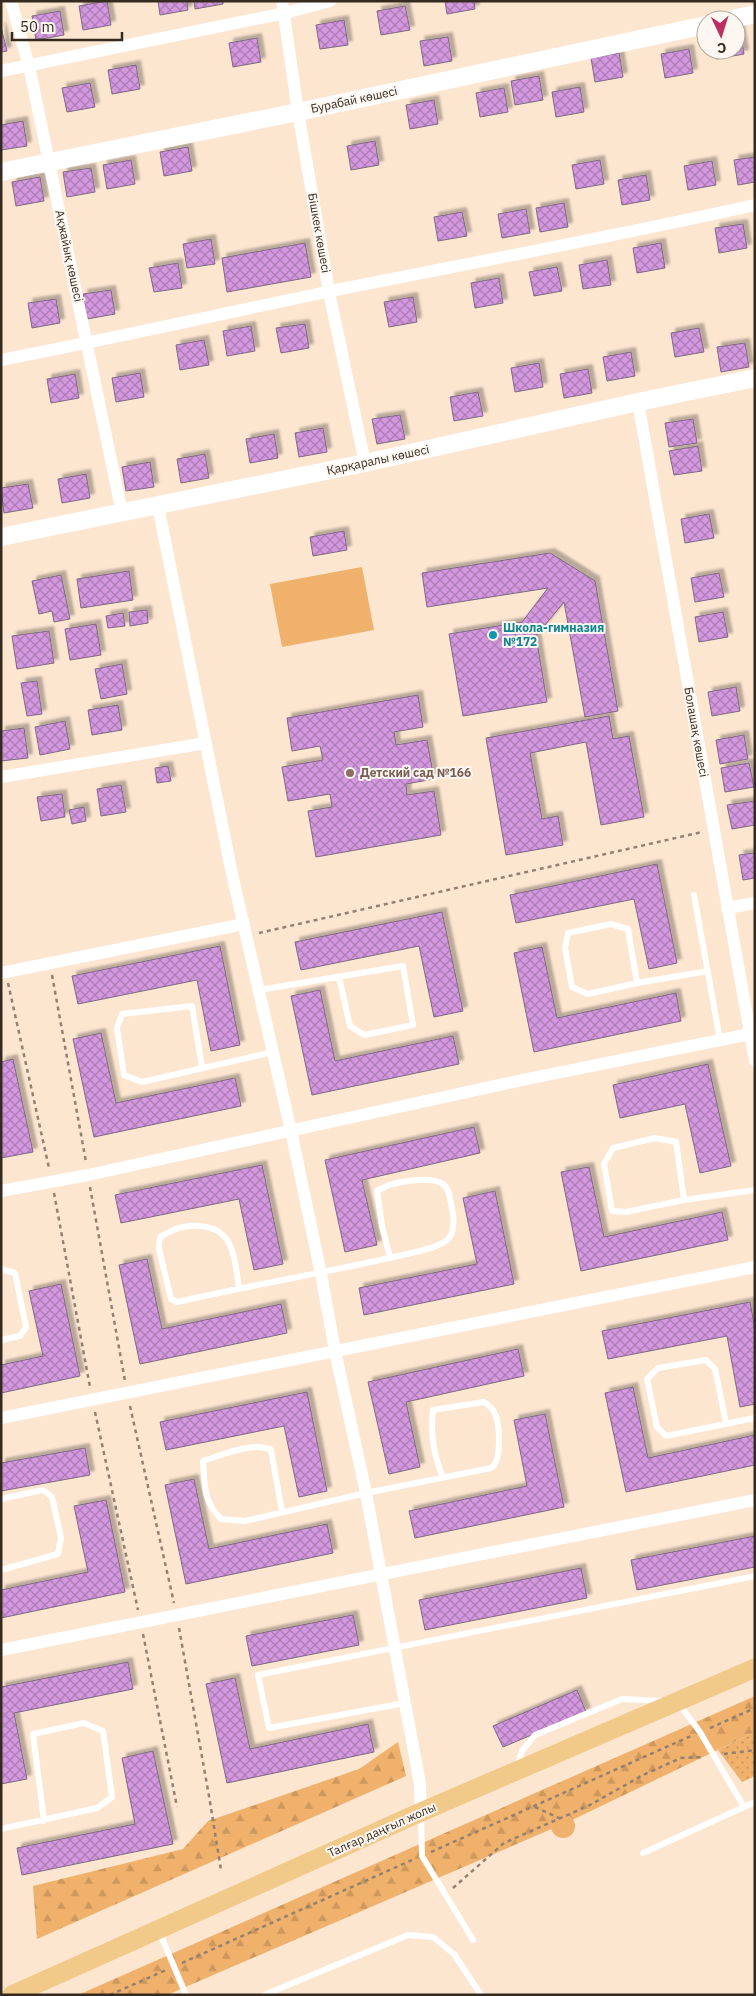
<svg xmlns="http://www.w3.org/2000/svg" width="756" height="1996" font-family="'IBM Plex Sans',sans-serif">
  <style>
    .grass { fill: url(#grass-dots) }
    .forest { fill: url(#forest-firs) }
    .park { fill: #f0b16c }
    .building { fill: url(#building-cross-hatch); stroke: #7f6883; filter: url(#shadow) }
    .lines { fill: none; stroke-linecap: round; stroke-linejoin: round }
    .path { stroke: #928172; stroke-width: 2.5; stroke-dasharray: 4 4; stroke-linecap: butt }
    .lane { stroke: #fff; stroke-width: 6 }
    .street { stroke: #fff; stroke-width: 12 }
    .secondary { stroke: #fff; stroke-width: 18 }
    .primary { stroke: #f1ca89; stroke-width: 19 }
    .culture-dot { fill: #0f9aa8; stroke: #fcf7f1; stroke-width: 2 }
    .education-dot { fill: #8d6e63; stroke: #fcf7f1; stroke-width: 2 }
    .labels { text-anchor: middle; stroke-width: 4; stroke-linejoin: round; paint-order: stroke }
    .street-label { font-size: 12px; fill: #352a20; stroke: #fcf7f1 }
    .culture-label { font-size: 12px; font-weight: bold; fill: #0d838f; stroke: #fcf7f1; text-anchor: start }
    .education-label { font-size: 12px; font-weight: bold; fill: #785e54; stroke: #fcf7f1; text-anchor: start }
  </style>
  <defs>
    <pattern id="grass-dots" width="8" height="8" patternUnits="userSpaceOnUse" patternTransform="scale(1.25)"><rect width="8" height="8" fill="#f0b16c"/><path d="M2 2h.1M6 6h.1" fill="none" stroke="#ce985d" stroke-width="1.8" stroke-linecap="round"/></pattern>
    <pattern id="forest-firs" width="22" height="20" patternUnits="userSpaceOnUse" patternTransform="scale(1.25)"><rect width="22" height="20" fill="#f0b16c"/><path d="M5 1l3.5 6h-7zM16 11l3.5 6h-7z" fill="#ce985d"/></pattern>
    <pattern id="building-cross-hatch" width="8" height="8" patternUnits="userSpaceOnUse" patternTransform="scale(1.25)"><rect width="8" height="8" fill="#d398df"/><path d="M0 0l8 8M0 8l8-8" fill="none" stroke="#ac7cb4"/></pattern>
    <filter id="shadow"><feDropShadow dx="4.5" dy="-4.5" stdDeviation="1" flood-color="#0004"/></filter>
  </defs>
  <rect width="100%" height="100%" fill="#fde6d0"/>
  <path class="grass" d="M755,1732V1776L742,1782L718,1750Z"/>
  <path class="forest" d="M755,1696V1732L570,1821L167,1995H78Z
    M398,1742L406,1776L37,1939L33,1886L183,1849L208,1821L359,1769Z"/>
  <path class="park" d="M362,567L374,630L282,647L270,584Z
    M551 1826a12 12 0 1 1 24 0a12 12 0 1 1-24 0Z"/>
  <path class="building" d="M107,1L111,25L83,30L79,6Z
    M158,1H187L188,10L160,15Z
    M194,1H223V4L195,9Z
    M445,1H474L475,9L447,14Z
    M405,6L410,30L381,35L377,11Z
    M60,11L64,35L36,40L32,16Z
    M344,20L348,45L320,49L316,25Z
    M1,27L7,51L1,52Z
    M740,30L744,54L716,59L714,50H736V31Z
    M448,37L452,61L424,66L420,41Z
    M257,38L261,62L233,67L229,43Z
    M689,49L693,73L665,78L661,54Z
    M619,53L623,77L595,82L591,58Z
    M136,65L140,89L112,94L108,70Z
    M539,76L543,100L515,105L511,81Z
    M90,83L95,107L67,112L62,88Z
    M580,87L584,112L556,117L552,92Z
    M504,88L508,112L480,117L476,93Z
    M434,100L438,124L410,129L406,105Z
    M23,121L27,146L1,150V125Z
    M375,141L379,165L351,170L347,146Z
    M188,147L192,171L164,176L160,152Z
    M755,157V182L738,185L734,160Z
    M131,160L135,184L107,189L103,165Z
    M600,160L604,184L576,189L572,165Z
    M712,161L716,185L688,190L684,166Z
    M91,168L95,192L67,197L63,172Z
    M646,175L650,200L622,205L618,180Z
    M40,177L44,201L16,206L12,182Z
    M564,203L568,227L540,232L536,208Z
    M526,209L530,233L502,238L498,214Z
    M462,212L467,236L438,241L434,217Z
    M743,224L747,248L719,253L715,228Z
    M211,239L215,264L187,268L183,244Z
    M305,243L311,277L227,292L222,258Z
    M661,243L665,268L637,273L633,248Z
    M607,260L611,285L583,289L579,265Z
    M178,263L182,288L154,292L149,268Z
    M557,267L562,291L534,296L529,272Z
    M499,278L503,303L475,308L471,283Z
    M111,290L115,314L87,319L83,294Z
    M413,297L417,322L389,327L384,302Z
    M56,299L60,323L32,328L28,303Z
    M305,324L309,348L281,353L276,328Z
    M251,326L255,351L227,356L223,331Z
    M699,328L704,352L675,357L671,333Z
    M204,340L209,365L180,370L176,345Z
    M745,343L749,367L721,372L717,347Z
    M631,352L635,376L607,381L603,357Z
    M539,363L543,387L515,392L511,368Z
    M588,369L592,393L564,398L560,374Z
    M140,373L144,397L116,402L112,378Z
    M75,374L79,398L51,403L47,379Z
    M478,392L483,416L454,421L450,397Z
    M400,415L405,439L377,444L372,419Z
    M693,419L697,443L669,447L665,423Z
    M323,428L327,452L299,457L295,433Z
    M274,434L278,458L250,463L246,439Z
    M698,446L702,471L674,475L669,451Z
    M205,454L209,478L181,483L177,459Z
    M150,462L154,487L126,491L122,467Z
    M86,474L90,498L62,503L58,479Z
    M28,484L33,508L4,513L1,488Z
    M709,514L714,538L685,543L681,519Z
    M344,531L347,550L313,556L310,537Z
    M550,553L595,581L618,711L585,717L564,602L536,636L547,702L463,716L449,634L522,622L548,588L427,607L422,573Z
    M129,571L133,600L81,608L77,579Z
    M719,573L724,597L695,602L691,578Z
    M61,575L70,619L54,622L52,611L39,614L32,581Z
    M147,610L148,623L130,626L129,612Z
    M723,612L728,637L699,642L695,617Z
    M123,613L125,626L108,628L106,616Z
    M96,624L101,655L70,660L65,629Z
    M49,631L54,663L17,669L12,636Z
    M122,664L127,694L101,699L95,669Z
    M37,681L42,714L27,716L21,683Z
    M736,687L740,711L712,716L708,692Z
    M418,695L423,727L394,732L396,745L427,740L434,779L406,784L407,795L434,791L441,835L316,857L308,811L332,807L330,794L288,801L282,767L323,760L320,746L292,751L287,718Z
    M118,705L122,730L92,735L88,710Z
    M609,716L613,739L629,736L644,817L601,825L586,742L530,753L542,819L558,816L563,845L506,855L486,738Z
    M65,721L70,749L40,755L35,727Z
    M24,728L28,758L1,761V731Z
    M744,735L748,759L720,764L716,740Z
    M749,763L754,787L725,792L721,768Z
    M168,766L171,781L157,783L155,768Z
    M121,785L126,812L101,816L97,789Z
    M62,794L65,817L41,821L37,797Z
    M755,801V825L732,829L727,805Z
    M84,807L86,821L72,824L69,810Z
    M755,853V878L743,880L739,855Z
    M657,864L677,963L649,969L634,899L516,923L510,895Z
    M442,912L463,1011L434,1017L419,946L301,970L295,942Z
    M220,946L240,1045L211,1051L197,980L78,1004L72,976Z
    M542,947L557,1018L676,993L681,1021L534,1052L514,953Z
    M320,990L335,1061L453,1036L459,1064L312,1095L291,996Z
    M101,1033L116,1103L235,1078L241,1106L94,1137L73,1039Z
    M13,1059L33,1152L1,1158V1062Z
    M708,1064L731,1166L700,1173L685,1104L620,1118L613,1085Z
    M474,1127L480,1153L362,1180L377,1245L345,1252L325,1160Z
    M262,1165L283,1264L254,1270L239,1199L121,1223L115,1195Z
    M589,1167L604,1237L722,1212L728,1240L581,1271L561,1172Z
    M495,1191L514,1284L364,1315L359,1288L477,1264L463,1198Z
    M147,1259L162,1329L281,1304L287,1333L140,1364L119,1265Z
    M61,1284L80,1376L1,1393V1365L43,1356L29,1291Z
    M750,1302L755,1329V1404L740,1407L727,1336L608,1359L602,1331Z
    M518,1349L524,1376L406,1402L420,1467L389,1474L368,1382Z
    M633,1387L648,1458L755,1435V1465L626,1492L605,1393Z
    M307,1392L327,1491L299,1497L284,1426L166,1450L160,1422Z
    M545,1414L564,1507L415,1538L409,1511L527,1486L514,1420Z
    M85,1448L90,1475L1,1491V1463Z
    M194,1479L209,1549L327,1524L333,1553L186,1584L165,1485Z
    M106,1500L125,1592L1,1618V1590L88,1572L74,1506Z
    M755,1536V1567L637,1590L631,1560Z
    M581,1568L587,1598L425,1630L419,1600Z
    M353,1615L359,1645L252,1666L246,1636Z
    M128,1662L133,1689L14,1713L27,1779L1,1784V1687Z
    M235,1678L250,1749L368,1724L374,1752L227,1783L206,1684Z
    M577,1690L586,1712L503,1747L493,1726Z
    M153,1751L173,1844L22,1875L17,1848L135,1824L122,1758Z"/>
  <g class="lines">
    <path class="path" d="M259,933L702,832
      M52,975L86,1162
      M8,983L49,1168
      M90,1187L125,1381
      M54,1193L90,1387
      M130,1406L174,1603
      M95,1412L138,1610
      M179,1628L209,1796L221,1870
      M143,1634L177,1807
      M710,1728L755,1708
      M724,1754L755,1750
      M535,1807L561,1819
      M431,1852L691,1736
      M453,1888L504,1843L590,1805L643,1775L681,1758L704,1757
      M182,1963L412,1860
      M110,1995L166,1970"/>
    <path class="lane" d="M694,895L720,1040
      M637,983L628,929L611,924L568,933L565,948L572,987L588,994L637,983L708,971
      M259,990L403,966L413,1025L364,1035L350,1026L339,977
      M202,1067L192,1006L122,1014L117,1028L124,1075L142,1082L273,1052
      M684,1200L676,1142L655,1138L613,1148L604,1164L612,1211L626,1212L684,1200L755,1190
      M1,1269L15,1273L26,1327L20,1336L1,1340
      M239,1289C237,1275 235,1247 224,1236C214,1225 193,1224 179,1228C173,1229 167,1234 161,1236L159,1243V1249L171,1299L177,1302C247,1286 318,1274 389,1258C402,1255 437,1249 447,1240C455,1234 454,1217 452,1208C450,1200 450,1189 443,1184C429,1175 390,1182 377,1191L382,1226L390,1257
      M726,1423L715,1369L706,1360L658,1368L647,1379L657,1427L666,1436L755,1418
      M1,1499L43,1490L52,1497L61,1538L58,1554L1,1570
      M282,1512L271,1450C254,1441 222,1455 203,1461C205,1486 203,1501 221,1519L245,1521L366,1493L491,1468C502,1461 500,1425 495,1414C493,1408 489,1405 484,1402L433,1410C430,1435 434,1455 443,1478
      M405,1703L269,1728L258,1675L755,1576
      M679,1704L700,1732L744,1807L755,1802
      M517,1767L522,1751L535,1735L622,1699L663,1701
      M421,1816L422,1856L473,1940
      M1,1829L97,1808L112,1797L103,1731L84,1723L33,1734L44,1821
      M643,1853L744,1807
      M159,1931L186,1995
      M264,1995L408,1935L433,1937L454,1954L481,1995"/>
    <path class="street" d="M11,1L29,66L122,513
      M282,1L298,112L329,292L365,463
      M1,71L285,13L330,1
      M1,360C111,339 221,314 331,291C472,263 614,236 755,205
      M638,402L755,1061
      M158,506L232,874L291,1131L321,1274L335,1351L366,1493L420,1784L421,1812
      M1,777L206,743
      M727,908L755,903
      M1,973L244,924
      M1,1191L88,1175L527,1079L750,1034
      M1,1418L755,1267
      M1,1650L755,1500"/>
    <path class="secondary" d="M728,20L755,14
      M1,172L298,112L706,25
      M1,537L365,463L638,402L755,378"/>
    <path class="primary" d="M12,1995L421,1812L755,1668"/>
  </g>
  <circle class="culture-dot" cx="493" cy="635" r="5"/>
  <circle class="education-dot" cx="350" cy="773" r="5"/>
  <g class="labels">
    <g class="street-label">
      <text transform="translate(354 100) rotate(-12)" y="4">Бурабай көшесі</text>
      <text transform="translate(319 233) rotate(80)" y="4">Бішкек көшесі</text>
      <text transform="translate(69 256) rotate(78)" y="4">Ақжайық көшесі</text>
      <text transform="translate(378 460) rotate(-12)" y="4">Қарқаралы көшесі</text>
      <text transform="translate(696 732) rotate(80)" y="4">Болашақ көшесі</text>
      <text transform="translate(382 1830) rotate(-24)" y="4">Талғар даңғыл жолы</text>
    </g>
    <g class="culture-label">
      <text x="503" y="632">Школа-гимназия<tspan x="503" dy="14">№172</tspan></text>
    </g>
    <g class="education-label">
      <text x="360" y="777">Детский сад №166</text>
    </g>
  </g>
  <rect width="756" height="1996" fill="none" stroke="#352a20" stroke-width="5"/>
  <g transform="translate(721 35) rotate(176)"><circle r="24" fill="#fcf7f1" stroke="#aca59d"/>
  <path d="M0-4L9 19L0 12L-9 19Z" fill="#bd2f5e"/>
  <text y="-8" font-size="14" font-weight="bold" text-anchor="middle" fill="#352a20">С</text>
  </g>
  <path d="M12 32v8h110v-8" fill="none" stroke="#352a20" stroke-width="2.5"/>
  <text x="20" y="32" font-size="15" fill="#352a20" stroke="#fcf7f1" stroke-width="4" paint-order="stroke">50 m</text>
</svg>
